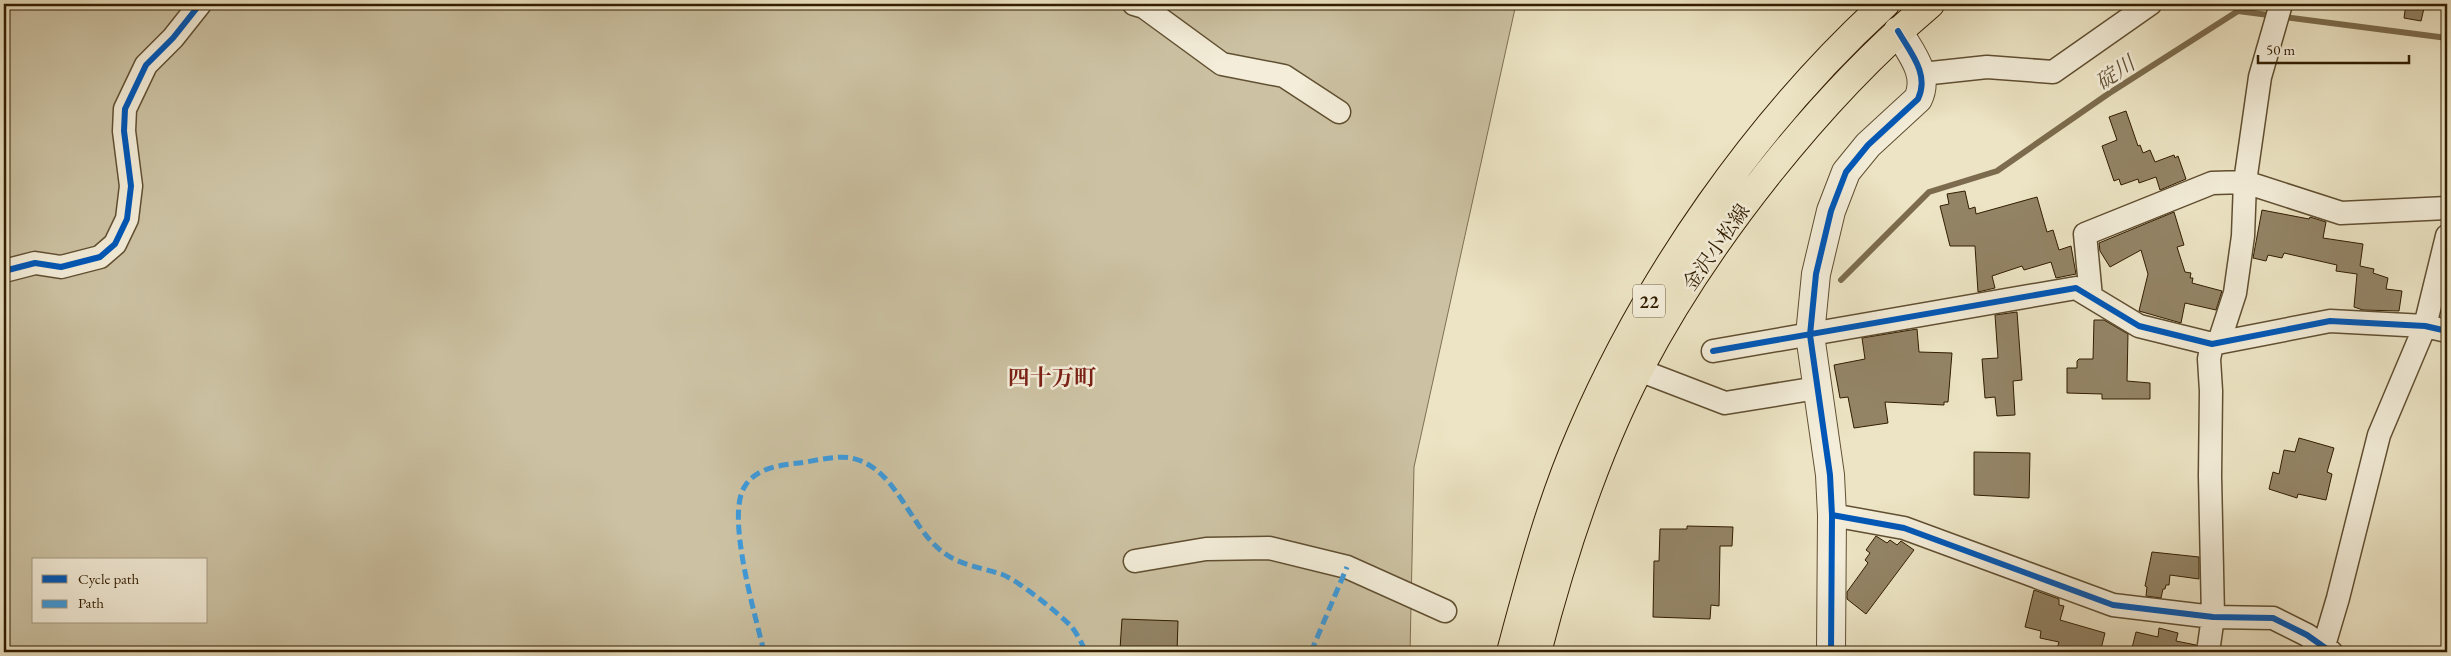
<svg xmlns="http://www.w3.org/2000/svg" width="2451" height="656" font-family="'EB Garamond','Noto Serif JP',serif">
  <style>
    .green { fill: #ccc2a3; stroke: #7f7052; fill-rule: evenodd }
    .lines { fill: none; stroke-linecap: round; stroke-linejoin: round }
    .stream { stroke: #7c6c4d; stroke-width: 6 }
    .building { fill: #938466; stroke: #321d00 }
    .minor-casing { stroke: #604f31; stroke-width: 25 }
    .tertiary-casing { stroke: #604f31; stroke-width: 30 }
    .primary-casing { stroke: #321d00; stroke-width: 30 }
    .minor { stroke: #f3edd9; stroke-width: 22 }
    .tertiary { stroke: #f3edd9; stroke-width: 28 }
    .primary { stroke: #ece4c4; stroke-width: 28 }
    .quiet { stroke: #3e9bdc; stroke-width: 5; stroke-dasharray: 10 5; stroke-linecap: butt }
    .cycleway-casing { stroke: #f3edd9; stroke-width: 9 }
    .cycleway { stroke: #0057b8; stroke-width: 6 }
    .labels { text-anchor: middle; stroke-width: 5; stroke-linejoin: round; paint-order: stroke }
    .shield { fill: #f3edd9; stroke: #6c5b41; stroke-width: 1 }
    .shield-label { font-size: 19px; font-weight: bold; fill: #321d00 }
    .street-label { font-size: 20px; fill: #321d00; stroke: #f3edd9 }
    .water-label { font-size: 21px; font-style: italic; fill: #635134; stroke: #f3edd9 }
    .quarter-label { font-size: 22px; font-weight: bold; fill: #7a1f14; stroke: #f3edd9 }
  </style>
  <rect width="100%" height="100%" fill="#ece4c4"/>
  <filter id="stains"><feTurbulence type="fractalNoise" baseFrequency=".004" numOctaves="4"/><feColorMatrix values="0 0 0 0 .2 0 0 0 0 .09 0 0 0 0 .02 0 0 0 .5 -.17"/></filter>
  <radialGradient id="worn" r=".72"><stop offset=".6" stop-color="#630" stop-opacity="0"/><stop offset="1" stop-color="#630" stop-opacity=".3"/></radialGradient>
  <path class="green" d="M4,4H1516L1414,467L1410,652H4ZM34,560H206V622H34Z"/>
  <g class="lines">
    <path class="stream" d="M1841,280L1929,192L1997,171L2108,94L2238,11L2447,38"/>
  </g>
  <path class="building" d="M2406,4H2425L2421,21L2404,18Z
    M2126,111L2138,146L2140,145L2143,153L2150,150L2155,162L2174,155L2175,158L2178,156L2186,179L2160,190L2156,177L2139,183L2138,179L2121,185L2119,179L2114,181L2102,146L2117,140L2109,117Z
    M1965,191L1969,209L1975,207L1976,214L2037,197L2047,232L2053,230L2059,250L2071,246L2076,274L2056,278L2051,262L2024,270L2022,266L1992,276L1995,288L1978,292L1975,246H1950L1940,206L1949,204L1947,194Z
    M2262,210L2309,219L2310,217L2326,222L2323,238L2363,244L2360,266L2374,269L2373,273L2388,278L2386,289L2402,291L2399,311L2363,310L2354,307L2357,274L2336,271L2337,265L2284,253L2282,258L2268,255L2266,261L2253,258Z
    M2174,212L2184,245L2177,247L2185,272L2191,273L2190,278H2193L2192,283L2222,291L2216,310L2185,303L2181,323L2139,311L2148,274L2141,250L2110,267L2100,251L2099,243Z
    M2017,312L2022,380L2013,381L2015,415L1997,416L1995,397L1985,398L1982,359L1998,358L1995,315Z
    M2094,320H2104L2128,334L2127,381L2150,383V399H2102V394L2067,393V368H2077V361L2079,359H2093Z
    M1917,329L1919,352L1952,353L1948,402H1944V405L1885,402L1888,423L1854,428L1848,397L1840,398L1834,365L1865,359L1862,338Z
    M2299,438L2334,448L2327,472L2332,474L2326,500L2298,494L2297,498L2269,489L2273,472L2279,474L2284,450L2295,452Z
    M1974,452L2030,453L2029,498L1974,495Z
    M1687,526L1733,527L1732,546H1720L1719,606L1711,605L1710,619L1653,617L1654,561H1659L1660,529H1687Z
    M1876,536L1887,543L1890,540L1897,545L1901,541L1914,550L1866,614L1847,599V592L1868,563L1865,560L1870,553L1866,550Z
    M2152,552L2199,557V579L2170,575L2169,585H2166L2165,589H2163L2161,598L2146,596L2147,587L2145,586Z
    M2034,590L2059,599V605L2064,606L2060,620L2105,633L2101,649L2095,648L2094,652H2056L2059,642L2040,638L2041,631L2025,627Z
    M1122,619L1178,621L1177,652L1120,649Z
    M2159,628L2178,633L2176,641L2196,645L2195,652H2131L2136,632L2158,637Z"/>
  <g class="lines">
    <defs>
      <path id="minor" d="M1134,4L1144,7L1222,64L1284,76L1339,112
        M1922,74L1987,67L2053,72L2150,4
        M4,271L35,263L61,267L100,257L115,244L127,219L131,186L124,131L125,109L146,65L173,38L200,4
        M2091,297L2085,234L2212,183L2245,182L2341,213L2447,208
        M2219,342L2235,293L2243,236L2245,182L2260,77L2281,4
        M1713,351L2076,288L2139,326L2212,344L2330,321L2425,326L2447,331
        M1639,370L1725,403L1817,388
        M1832,515L1904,528L2113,605L2213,617L2273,618L2307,635L2331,652
        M1135,561L1206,549L1269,548L1347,567L1445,611
        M2208,652L2213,617L2210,476L2211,391L2209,359L2212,344
        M2322,652L2338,598L2379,435L2425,326L2447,236"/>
      <path id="tertiary" d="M1831,652L1832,515L1830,475L1810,335L1816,274L1831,211L1846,172L1868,145L1918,99C1930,74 1910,52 1898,31"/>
      <path id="primary" d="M1511,652C1531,578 1550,505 1581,434C1649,276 1758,120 1885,4
        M1537,652C1562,555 1593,458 1639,369C1707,239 1819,98 1930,4"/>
    </defs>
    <use href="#minor" class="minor-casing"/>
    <use href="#tertiary" class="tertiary-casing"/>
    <use href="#primary" class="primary-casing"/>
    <use href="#minor" class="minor"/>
    <use href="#tertiary" class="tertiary"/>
    <use href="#primary" class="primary"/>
    <path class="quiet" d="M764,652C756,617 725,515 745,486C756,468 780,465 799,463C815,461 836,455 851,458C897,467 909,528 944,553C960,565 982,568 1001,574C1018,580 1057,612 1071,626C1076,632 1083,644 1085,652
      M1311,652L1347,567"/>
    <defs>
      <path id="cycleway" d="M4,271L35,263L61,267L100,257L115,244L127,219L131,186L124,131L125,109L146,65L173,38L200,4
        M1713,351L2076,288L2139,326L2212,344L2330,321L2425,326L2447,331
        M1832,515L1904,528L2113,605L2213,617L2273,618L2307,635L2331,652
        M1831,652L1832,515L1830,475L1810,335L1816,274L1831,211L1846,172L1868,145L1918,99C1930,74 1910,52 1898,31"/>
    </defs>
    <use href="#cycleway" class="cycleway-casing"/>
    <use href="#cycleway" class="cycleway"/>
  </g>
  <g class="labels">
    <rect class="shield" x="1633" y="284.5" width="32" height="33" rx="4"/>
    <g class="shield-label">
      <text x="1649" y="308">22</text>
    </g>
    <g class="street-label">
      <text transform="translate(1716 247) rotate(-55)" y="7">金沢小松線</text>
    </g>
    <g class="water-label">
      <text transform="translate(2115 73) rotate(-34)" y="7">碇川</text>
    </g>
    <g class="quarter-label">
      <text x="1052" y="385">四十万町</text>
    </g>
  </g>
  <rect width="2451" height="656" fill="none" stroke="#ece4c4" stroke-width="20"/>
  <rect x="5" y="5" width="2441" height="646" fill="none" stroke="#321d00" stroke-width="2.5"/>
  <rect x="10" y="10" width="2431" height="636" fill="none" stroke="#321d00"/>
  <rect x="32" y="558" width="175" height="65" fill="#f3edd9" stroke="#a69a82"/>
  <rect x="42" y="575" width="25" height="8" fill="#0057b8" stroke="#a69a82"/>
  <text x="78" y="584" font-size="15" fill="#321d00">Cycle path</text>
  <rect x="42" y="600" width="25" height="8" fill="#3e9bdc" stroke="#a69a82"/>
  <text x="78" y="608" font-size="15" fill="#321d00">Path</text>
  <path d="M2258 55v8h151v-8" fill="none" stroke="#321d00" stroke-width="2.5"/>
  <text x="2266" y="55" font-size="15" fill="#321d00" stroke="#f3edd9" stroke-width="4" paint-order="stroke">50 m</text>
  <rect width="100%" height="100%" filter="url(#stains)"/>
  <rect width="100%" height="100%" fill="url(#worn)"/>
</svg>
